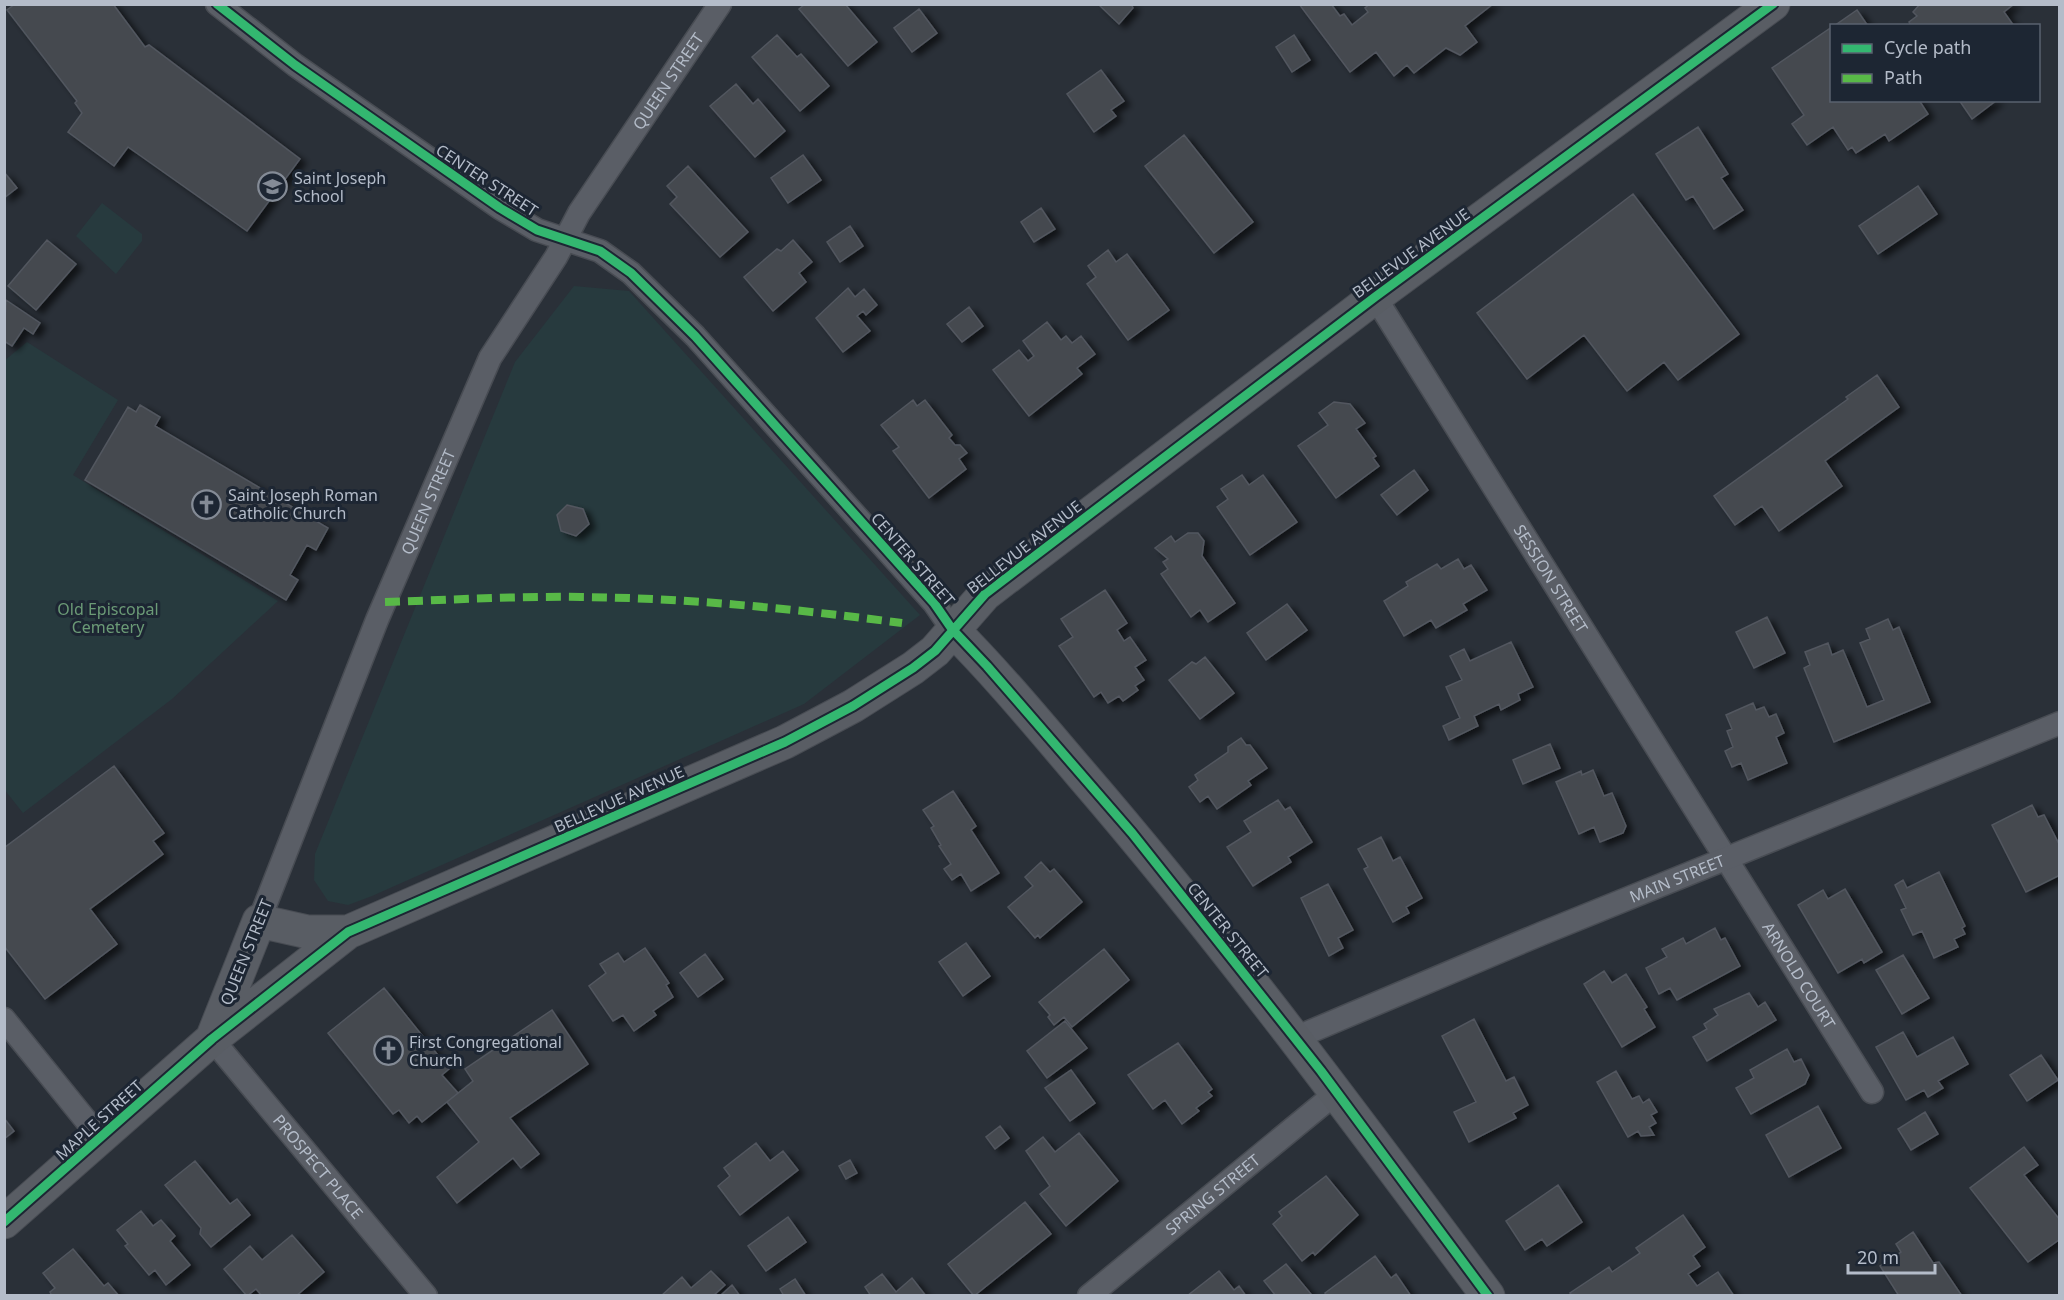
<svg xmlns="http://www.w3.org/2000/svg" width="2064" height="1300" font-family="'Noto Sans',sans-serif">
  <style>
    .green { fill: #273a3e }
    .building { fill: #444950; stroke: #52575f; stroke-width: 1.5; filter: url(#shadow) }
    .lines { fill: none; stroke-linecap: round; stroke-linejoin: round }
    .street-casing { stroke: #484c53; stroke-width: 25 }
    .secondary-casing { stroke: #484c53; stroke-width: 35 }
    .street { stroke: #5a5e66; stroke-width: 22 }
    .secondary { stroke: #595d64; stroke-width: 33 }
    .quiet { stroke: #58b947; stroke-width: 8; stroke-dasharray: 15 8; stroke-linecap: butt }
    .cycleway-casing { stroke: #1d2633; stroke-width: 13 }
    .cycleway { stroke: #33b770; stroke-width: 9 }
    .labels { text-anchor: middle; stroke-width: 6; stroke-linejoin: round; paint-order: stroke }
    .street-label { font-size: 16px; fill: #b4bcc9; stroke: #1d2633 }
    .poi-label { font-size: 16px; fill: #b4bcc9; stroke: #1d2633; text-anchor: start }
    .park-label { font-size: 16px; fill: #6b9a76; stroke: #1d2633 }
  </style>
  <defs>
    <filter id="shadow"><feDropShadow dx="6" dy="4" stdDeviation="3" flood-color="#0009"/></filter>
  </defs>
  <rect width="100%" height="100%" fill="#2a3038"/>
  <path class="green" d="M102,203L142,234V241L116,274L76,236Z
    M574,286L629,291L920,615L804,704L372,896L348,905L328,901L314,880L315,854L515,362Z
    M27,342L118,400L73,475L278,601L172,699L23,813L4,789V361Z"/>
  <path class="building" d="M15,4H113L145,47L149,45L300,159L247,231L128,147L114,166L68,132L82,113L75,103L77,101L7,10Z
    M805,4H845L877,42L848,66L799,9Z
    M1098,4H1131L1133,8L1119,24Z
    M1299,4H1331L1340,16L1344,14L1352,25L1368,12L1365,8L1370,4H1493L1465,26L1477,42L1460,55L1446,48L1414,73L1407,65L1394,76L1376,52L1350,72Z
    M1920,4H2014L2004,12L2014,26H1911L1909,22L1917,16L1913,12Z
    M919,9L937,33L912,52L894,28Z
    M1857,10L1868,26H1834Z
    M1832,27V100H1919L1928,114L1889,141L1885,134L1856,153L1852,147L1848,150L1833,127L1807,145L1792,124L1804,115L1772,68Z
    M777,35L797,57L801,54L829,86L800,111L752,57Z
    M1294,35L1310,60L1292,72L1276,47Z
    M1101,70L1124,101L1111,110L1116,116L1094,132L1067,94Z
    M736,84L753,104L758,99L785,131L755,157L710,106Z
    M1959,100H1997L1972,119Z
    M1698,127L1728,174L1721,178L1743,210L1714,229L1693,196L1686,200L1656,154Z
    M1184,135L1253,222L1214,253L1145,166Z
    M803,155L821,180L788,203L771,178Z
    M688,166L748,232L720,257L670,204L677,197L667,186Z
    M4,172L17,188L4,198Z
    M1918,186L1937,214L1878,254L1859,226Z
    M1633,194L1739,334L1678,380L1664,362L1627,391L1584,335L1527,379L1477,313Z
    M1041,208L1055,229L1034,242L1021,222Z
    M850,226L863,246L840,262L827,242Z
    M47,240L76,264L36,310L8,286Z
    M793,240L812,262L799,273L806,282L773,311L744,277L777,249L781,251Z
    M1108,250L1116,262L1127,254L1169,310L1128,340L1087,284L1096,277L1088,266Z
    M848,288L855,297L864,289L877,305L866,315L863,311L857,316L870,331L843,352L816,318Z
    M6,300L40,323L33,334L24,328L12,346L4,341Z
    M969,307L983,326L962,342L947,324Z
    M1047,322L1061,340L1066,336L1072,343L1081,336L1095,354L1077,368L1082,374L1029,416L993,370L1019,350L1028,361L1034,356L1023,341Z
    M1877,375L1899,407L1825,461L1842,486L1779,531L1762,506L1735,525L1714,496L1848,399L1846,397Z
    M913,400L917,406L925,400L952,435L949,438L955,445H960L967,453L959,459L966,469L929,498L893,451L899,447L881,425Z
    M1334,402L1350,404L1365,423L1356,429L1376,456L1373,458L1379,466L1336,498L1298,446L1328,425L1319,413Z
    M140,405L160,417L155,426L328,528L316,550L307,545L290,575L298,580L286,600L85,480L128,407L136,412Z
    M1414,470L1428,490L1397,515L1381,495Z
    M1242,475L1249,485L1263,475L1297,522L1250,555L1217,507L1228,499L1221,489Z
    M567,505L583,509L589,524L576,536L561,531L557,515Z
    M1188,533H1198L1204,541L1202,556L1235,603L1208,622L1200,610L1191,617L1161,574L1168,569L1163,562L1168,559L1155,548L1171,536L1175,542Z
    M1458,559L1464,569L1471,565L1487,590L1463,604L1467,610L1436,628L1431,620L1404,636L1384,601L1408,586L1406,582L1437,564L1441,569Z
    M1105,590L1127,623L1117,630L1124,641L1130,637L1146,660L1135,667L1144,680L1135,686L1138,690L1123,701L1119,696L1108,703L1101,692L1094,697L1059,646L1073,637L1061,619Z
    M1287,604L1307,630L1266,660L1247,633Z
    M1767,617L1785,653L1754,668L1736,632Z
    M1888,619L1893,630L1899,627L1930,702L1834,742L1804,668L1810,665L1805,652L1828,643L1832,655L1843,650L1867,707L1884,700L1860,643L1870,639L1866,629Z
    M1511,642L1533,687L1518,694L1520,700L1501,710L1499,704L1474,716L1478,726L1449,740L1443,726L1460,718L1446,687L1462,680L1450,656L1464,649L1470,661Z
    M1205,657L1234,693L1200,719L1169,680L1192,662L1196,664Z
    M1753,703L1756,710L1764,707L1769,717L1776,714L1784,733L1776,737L1787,763L1748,780L1741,763L1732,767L1725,751L1733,747L1727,731L1732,729L1726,715Z
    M1241,738L1246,745H1250L1267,768L1248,781L1251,785L1217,809L1208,796L1200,802L1189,787L1198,780L1195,775L1228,752V747Z
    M1550,744L1560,768L1523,784L1513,760Z
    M114,766L164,833L153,841L163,854L90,909L117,944L45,999L4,946V848Z
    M1593,770L1604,796L1612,793L1626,826L1623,833L1600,842L1594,827L1579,834L1556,782L1581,771L1582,775Z
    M953,791L976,826L971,830L999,873L971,891L961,874L952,880L944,869L951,864L939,846L941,845L931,828L934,826L923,810Z
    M1278,800L1285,810L1290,807L1312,842L1288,857L1291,862L1253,886L1227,847L1251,832L1244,821Z
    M2032,805L2038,817L2044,815L2060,846V875L2026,892L1992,825Z
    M1381,837L1393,861L1400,857L1422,898L1406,907L1409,913L1393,922L1364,869L1368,867L1358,849Z
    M1041,862L1050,872L1054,869L1082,902L1040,938L1038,935L1035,938L1008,907L1033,886L1025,877Z
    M1939,872L1965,926L1962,928L1965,934L1954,939L1958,947L1934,958L1922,931L1913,935L1901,910L1906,908L1895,885L1903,880L1907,888Z
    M1328,884L1353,930L1338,938L1343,948L1329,956L1301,898Z
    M1845,889L1882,952L1864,963L1862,959L1838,973L1798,905L1823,890L1828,899Z
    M1715,928L1721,940L1725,938L1740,966L1677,1000L1670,988L1659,994L1646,968L1667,957L1662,949L1683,938L1686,944Z
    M966,943L990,976L963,996L939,962Z
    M645,948L669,983L666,985L673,997L653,1011L656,1015L634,1031L623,1015L613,1021L589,986L606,973L600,964L618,953L624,962Z
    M1104,949L1129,980L1072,1027L1064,1017L1054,1025L1048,1017L1050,1015L1039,1002Z
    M705,954L723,979L698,997L680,973Z
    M1903,955L1929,998L1902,1014L1876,970Z
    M1604,971L1612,983L1626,974L1647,1007L1644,1009L1655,1027L1622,1047L1584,984Z
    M384,988L449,1069L442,1075L458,1093L422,1122L417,1116L409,1123L399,1110L393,1114L328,1033Z
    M1749,993L1758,1007L1765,1002L1776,1020L1707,1061L1693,1037L1707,1029L1704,1024L1718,1015L1714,1009Z
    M552,1010L588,1064L510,1118L539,1154L521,1168L513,1158L457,1203L437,1177L479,1142L447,1102L473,1081L465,1069Z
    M1474,1019L1506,1081L1514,1077L1528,1105L1513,1113L1516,1118L1469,1142L1454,1112L1476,1102L1442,1036Z
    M1065,1021L1087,1048L1047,1078L1027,1051Z
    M1903,1032L1917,1057L1953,1037L1968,1064L1938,1081L1943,1088L1928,1097L1924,1090L1906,1100L1876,1047Z
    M1178,1043L1212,1089L1208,1092L1212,1096L1196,1108L1199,1111L1182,1124L1165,1100L1153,1109L1128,1075Z
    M1787,1049L1794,1062L1801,1059L1809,1075L1805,1084L1751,1114L1736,1088L1754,1078L1750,1070Z
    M2041,1055L2058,1080L2027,1101L2010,1075Z
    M1071,1070L1095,1103L1070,1121L1045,1088Z
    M1616,1071L1632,1099L1639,1096L1643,1103L1649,1099L1657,1112L1651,1115L1656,1123L1649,1127L1654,1135L1641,1136L1638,1131L1628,1137L1597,1082Z
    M1818,1106L1841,1148L1789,1177L1766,1135Z
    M1925,1112L1938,1134L1911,1150L1898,1129Z
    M4,1118L14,1131L4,1139Z
    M1000,1126L1009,1138L995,1149L986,1137Z
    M1079,1133L1118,1181L1066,1226L1040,1194L1050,1186L1026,1151L1043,1137L1055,1152Z
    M756,1143L770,1161L783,1151L798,1170L740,1215L718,1186L730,1176L724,1168Z
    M2024,1147L2038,1165L2024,1175L2060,1220V1239L2028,1262L1970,1188Z
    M850,1160L857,1173L846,1179L839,1166Z
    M195,1161L230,1204L237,1199L250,1215L211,1247L200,1234L201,1228L165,1185Z
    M1326,1176L1358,1215L1315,1255L1313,1252L1302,1261L1273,1224L1282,1216L1279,1212Z
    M1558,1185L1582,1222L1547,1246L1542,1239L1525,1250L1506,1221Z
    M1025,1202L1051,1234L974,1296L948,1264Z
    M141,1211L153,1226L161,1220L175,1236L170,1241L190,1265L166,1285L155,1270L149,1275L125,1246L128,1244L117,1230Z
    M1683,1215L1705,1247L1693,1256L1700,1266L1688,1274L1697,1286L1718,1272L1734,1296H1572L1570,1293L1609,1267L1612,1272L1640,1253L1636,1248Z
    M788,1217L806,1242L766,1271L748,1246Z
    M1913,1232L1933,1263L1939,1262L1962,1296H1899L1880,1266L1901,1252L1896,1244Z
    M292,1235L324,1272L296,1296H262L256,1289L247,1296L224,1269L250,1246L262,1260Z
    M73,1249L104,1286L108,1283L119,1296H52L50,1292L55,1288L43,1273Z
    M1375,1256L1391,1278L1396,1274L1411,1296H1326L1325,1293Z
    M1286,1264L1311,1294L1310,1296H1276L1264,1281Z
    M711,1271L725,1285L713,1296H661L682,1277L691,1288Z
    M1219,1271L1234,1290L1239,1286L1246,1296H1187Z
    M882,1274L896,1292L912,1278L926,1296H871L865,1287Z
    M795,1279L806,1296H784L780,1289Z
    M732,1285L740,1296H720Z"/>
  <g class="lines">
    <defs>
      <g id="street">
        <path d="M217,4L295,65L500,208L537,230L600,251L631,273L695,336L934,603L952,629"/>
        <path id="s1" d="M1375,297L1872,1092"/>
        <path id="s2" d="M259,921L377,620L490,358L556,257L579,213L720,4"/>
        <path d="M4,1019L101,1139"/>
        <path id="s3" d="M1295,1038L1543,933L2060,723"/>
        <path id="s4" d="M212,1039L426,1296"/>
        <path id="s5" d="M1089,1296L1336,1093"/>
      </g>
      <path id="secondary" d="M952,629C998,675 1039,725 1081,774C1225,941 1356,1119 1488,1296
        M212,1039L259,921L308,932H348
        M4,1222L212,1039L348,932L785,742L853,706L913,668L935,651L985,594L1375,297L1773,4"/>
    </defs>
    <use href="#street" class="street-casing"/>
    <use href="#secondary" class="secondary-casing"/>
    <use href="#street" class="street"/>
    <use href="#secondary" class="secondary"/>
    <path class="quiet" d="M385,602C450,600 515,596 581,597C689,598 795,609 902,623"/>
    <defs>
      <path id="cycleway" d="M217,4L295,65L500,208L537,230L600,251L631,273L695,336L934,603L952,629L987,666L1132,833L1321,1071L1488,1296
        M4,1222L212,1039L348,932L785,742L853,706L913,668L935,651L985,594L1375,297L1773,4"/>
    </defs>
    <use href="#cycleway" class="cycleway-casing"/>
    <use href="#cycleway" class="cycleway"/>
  </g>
  <defs>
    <symbol id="school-ring" viewBox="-11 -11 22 22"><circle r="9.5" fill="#1d2633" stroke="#848b96" stroke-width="1.5"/><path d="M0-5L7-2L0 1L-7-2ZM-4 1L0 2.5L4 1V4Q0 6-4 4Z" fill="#848b96"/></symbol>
    <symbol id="church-ring" viewBox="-11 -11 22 22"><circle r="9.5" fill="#1d2633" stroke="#848b96" stroke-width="1.5"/><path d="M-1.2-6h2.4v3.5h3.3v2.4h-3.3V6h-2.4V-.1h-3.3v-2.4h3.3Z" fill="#848b96"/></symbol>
  </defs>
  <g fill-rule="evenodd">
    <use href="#school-ring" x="256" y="170" width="33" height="33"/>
    <use href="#church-ring" x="190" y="488" width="33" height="33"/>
    <use href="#church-ring" x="372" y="1034" width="33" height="33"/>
  </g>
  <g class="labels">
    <g class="street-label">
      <text dy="6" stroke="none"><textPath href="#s2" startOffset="938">QUEEN STREET</textPath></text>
      <text transform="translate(487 180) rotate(33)" y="6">CENTER STREET</text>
      <text transform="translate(1411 253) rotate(-36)" y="6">BELLEVUE AVENUE</text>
      <text dy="6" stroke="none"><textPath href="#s2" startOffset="452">QUEEN STREET</textPath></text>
      <text transform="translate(1024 547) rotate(-38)" y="6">BELLEVUE AVENUE</text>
      <text transform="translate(913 559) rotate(49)" y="6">CENTER STREET</text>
      <text dy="6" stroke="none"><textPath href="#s1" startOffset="332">SESSION STREET</textPath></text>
      <text transform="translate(619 799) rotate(-24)" y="6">BELLEVUE AVENUE</text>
      <text dy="6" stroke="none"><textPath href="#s3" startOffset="414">MAIN STREET</textPath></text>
      <text transform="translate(1228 930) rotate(51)" y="6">CENTER STREET</text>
      <text transform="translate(246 952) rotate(-68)" y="6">QUEEN STREET</text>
      <text dy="6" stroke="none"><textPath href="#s1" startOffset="800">ARNOLD COURT</textPath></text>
      <text transform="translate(99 1120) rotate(-42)" y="6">MAPLE STREET</text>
      <text dy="6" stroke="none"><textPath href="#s4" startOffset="166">PROSPECT PLACE</textPath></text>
      <text dy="6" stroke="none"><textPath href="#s5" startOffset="160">SPRING STREET</textPath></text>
    </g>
    <g class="poi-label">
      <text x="294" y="184">Saint Joseph<tspan x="294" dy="18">School</tspan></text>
      <text x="228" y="501">Saint Joseph Roman<tspan x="228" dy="18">Catholic Church</tspan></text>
      <text x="409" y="1048">First Congregational<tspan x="409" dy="18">Church</tspan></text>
    </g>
    <g class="park-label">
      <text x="108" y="615">Old Episcopal<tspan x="108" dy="18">Cemetery</tspan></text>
    </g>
  </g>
  <rect width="2064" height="1300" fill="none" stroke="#b4bcc9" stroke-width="12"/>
  <rect x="1830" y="24" width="210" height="78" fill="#1d2633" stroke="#59626f" stroke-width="1.5"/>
  <rect x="1842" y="44" width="30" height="9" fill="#33b770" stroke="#59626f" stroke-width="1.5"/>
  <text x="1884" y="54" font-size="18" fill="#b4bcc9">Cycle path</text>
  <rect x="1842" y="74" width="30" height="9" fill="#58b947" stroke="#59626f" stroke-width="1.5"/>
  <text x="1884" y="84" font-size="18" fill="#b4bcc9">Path</text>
  <path d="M1848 1264v9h87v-9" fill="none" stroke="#b4bcc9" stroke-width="3"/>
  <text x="1857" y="1264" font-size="18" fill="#b4bcc9" stroke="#1d2633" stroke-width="4.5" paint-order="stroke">20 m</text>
</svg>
